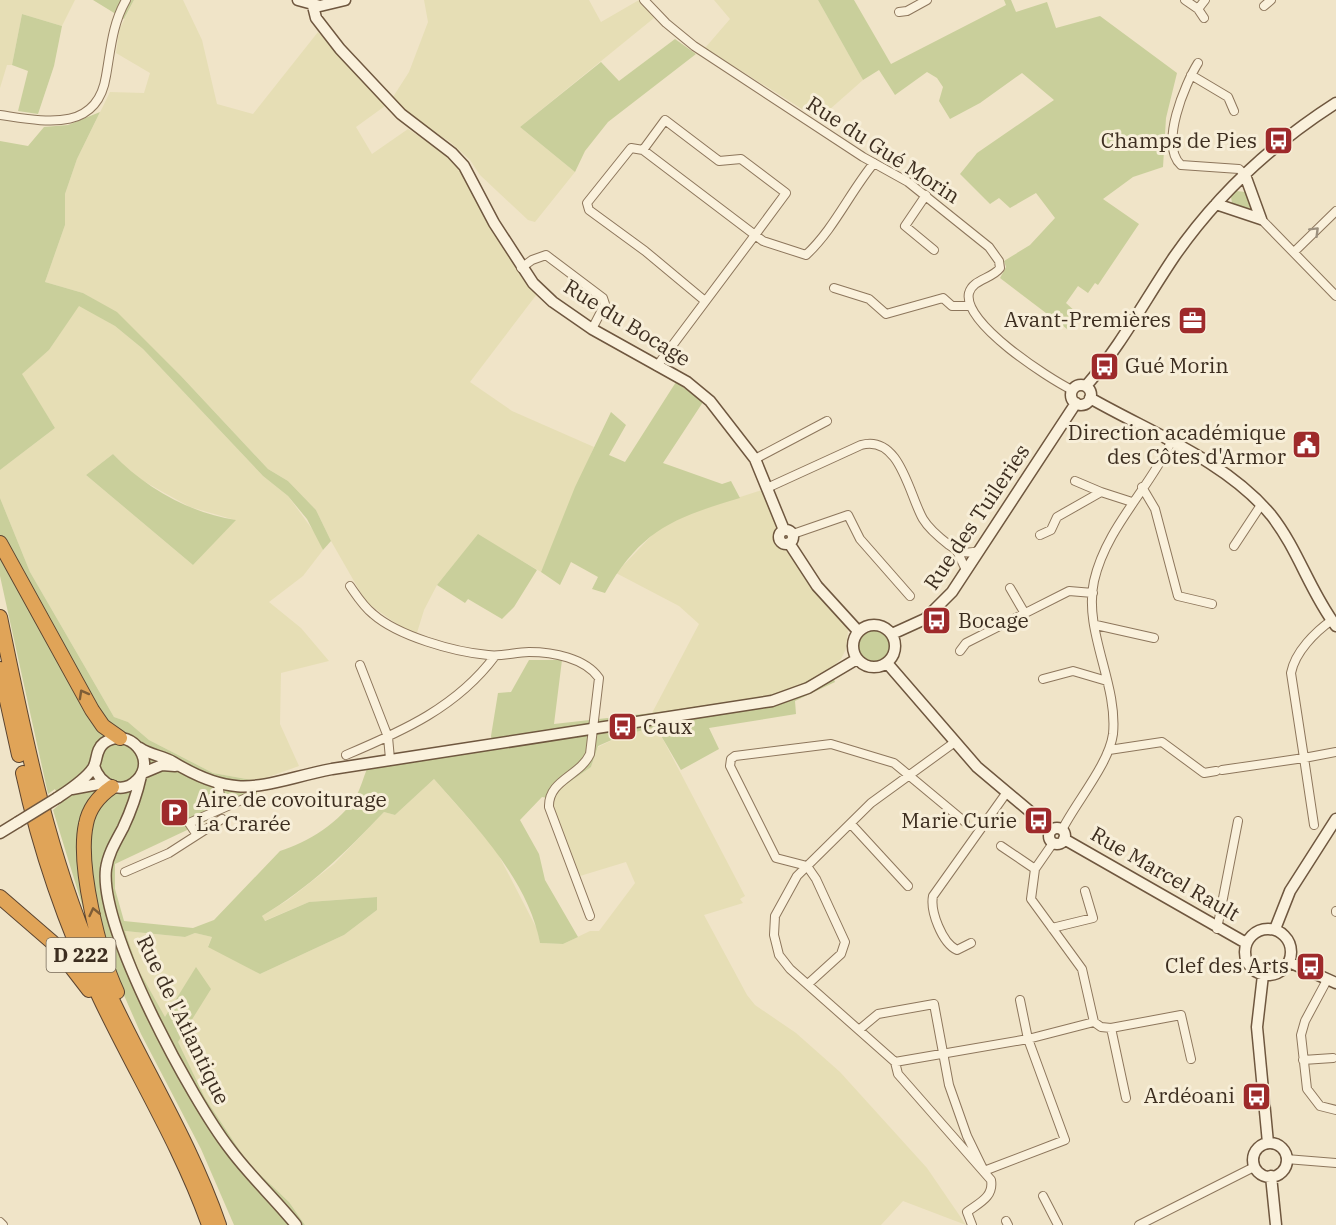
<svg xmlns="http://www.w3.org/2000/svg" width="1336" height="1225" font-family="'IBM Plex Serif',serif">
  <style>
    .farmland { fill: #e6deb5; fill-rule: evenodd }
    .green { fill: #c9cf9b }
    .lines { fill: none; stroke-linecap: round; stroke-linejoin: round }
    .street-casing { stroke: #8d765c; stroke-width: 10 }
    .secondary-casing { stroke: #6f573f; stroke-width: 13 }
    .highway-casing { stroke: #5b4430; stroke-width: 16 }
    .street { stroke: #faf1dc; stroke-width: 8 }
    .secondary { stroke: #faf1dc; stroke-width: 10 }
    .highway { stroke: #e0a458; stroke-width: 14 }
    .secondary-bridge-casing { stroke: #6f573f; stroke-width: 13; stroke-linecap: butt }
    .secondary-bridge { stroke: #faf1dc; stroke-width: 10 }
    .oneway { stroke: #9c907e }
    .oneway2 { stroke: #7e5d36 }
    .labels { text-anchor: middle; stroke-width: 6; stroke-linejoin: round; paint-order: stroke }
    .shield { fill: #f7eed8; stroke: #756857; stroke-width: 1.5 }
    .shield-label { font-size: 20px; font-weight: bold; fill: #3d2e20 }
    .poi-label { font-size: 21px; fill: #3d2e20; stroke: #f7eed8; text-anchor: end }
    .street-label { font-size: 21px; fill: #3d2e20; stroke: #f7eed8 }
  </style>
  <rect width="100%" height="100%" fill="#f0e4c8"/>
  <path class="farmland" d="M0,0H75L62,26L22,14L12,65H7L0,88Z
    M134,0H183L202,40L217,104L253,114L318,32L385,106L356,127L372,154L408,129L444,153L468,180L501,244L537,294L470,382L512,411L594,447L541,572L478,535L437,585L424,610L416,636L405,630L366,602L331,541L316,510L288,481L268,469L181,376L117,313L83,293L45,282L65,225V194L77,159L110,92L144,93L150,73L116,53L119,30Z
    M424,0H589L601,22L639,0L654,18L520,127L575,172L535,222L528,220L480,175L470,160L449,141L417,123L393,97L409,72L428,22Z
    M714,0H818L863,80L829,110L821,121L705,48L730,19Z
    M79,305L115,326L143,349L263,476L288,496L318,537L323,550L303,576L269,602L301,628L329,661L281,673L280,724L299,766L257,781L213,773L149,740L128,722L114,717L30,572L0,498V470L55,428L21,374L49,350ZM113,454L133,475L161,491L190,507L235,520L193,565L86,475Z
    M762,490L776,526L775,543L788,549L844,622L848,631L846,649L841,659L830,669L799,685L767,696L652,713L699,624L679,606L616,573L656,531L687,514Z
    M656,726L745,896L740,899L743,903L704,915L747,995L755,1005L796,1033L840,1072L927,1168L966,1225L903,1201L881,1225H305L289,1202L248,1163L205,1098L138,969L125,931L185,937L195,933L212,937L208,946L260,974L344,935L377,910V897L309,902L264,921L262,916L288,900L334,864L384,812L395,815L434,779L496,850L537,929L540,943L563,944L590,931H599L635,883L626,862L580,876L555,813L553,799L561,788L591,767L598,747L623,735Z"/>
  <path class="green" d="M93,0H134L124,19Z
    M818,0H854L891,64L1006,5L1004,0H1011L1016,12L1047,2L1056,28L1100,16L1177,73L1166,118L1163,167L1133,177L1103,199L1139,224L1098,285L1095,283L1088,293L1078,286L1066,303L1077,313L1067,329L1000,278L1006,267L1004,261L1030,245L1055,218L1036,193L1010,208L999,198L990,204L960,174L977,153L1054,100L1022,73L980,103L950,119L939,101L943,87L937,78L927,72L895,95L879,70L863,80Z
    M22,14L62,26L54,66L38,114L18,111L28,71L12,65Z
    M675,39L696,54L608,122L585,151L575,172L520,127L601,62L619,81Z
    M100,112L77,159L65,194V225L45,282L83,293L117,312L181,376L268,469L288,481L316,510L331,541L323,550L307,519L288,496L263,476L143,349L115,326L79,306L49,350L22,374L55,428L0,470V141L28,146L44,127L68,125Z
    M1236,191L1246,192L1251,206L1249,209L1232,203L1231,197Z
    M676,382L703,402L663,463L722,484L731,481L740,498C673,518 641,530 605,593L592,589L598,577L571,562L560,585L541,572L575,487L611,412L626,425L609,455L625,462Z
    M113,454C145,488 190,513 236,520L193,565L86,475Z
    M0,498L30,572L114,717L128,722L149,740L213,773L257,781V797L115,864V889L124,921L193,928L214,920L280,851C307,843 342,821 356,796C361,788 363,778 367,769L493,749L491,736L498,693L511,692L529,660H562L554,724L652,713L767,696L799,685L830,669L835,682L795,701L796,714L709,728L719,749L681,770L656,727L623,735L598,746L591,767L561,788L553,799L542,797L520,820L539,854L545,880L578,937L563,944L540,943C528,879 475,826 434,779L395,815L384,812C345,853 310,887 262,916L265,921L309,902L377,897V910L344,935L260,974L208,947L212,937L195,933L185,937L125,931L138,969L165,1017L196,967L211,989L178,1042L205,1098L248,1163L289,1202L305,1225H234L201,1149L141,1034L116,977L104,931L87,921L53,810L61,803L55,789L48,794L0,576Z
    M478,534L537,570L514,607L502,619L468,599L465,603L437,585Z
    M858 646a16 16 0 1 1 32 0a16 16 0 1 1-32 0Z"/>
  <g class="lines">
    <defs>
      <path id="street" d="M644,0L666,23L694,46L863,157L908,182L989,247L999,261L1000,268C992,279 973,279 969,293C962,323 1048,378 1072,390
        M1185,0L1198,9L1204,18
        M1264,6L1271,0
        M1198,9L1205,0
        M899,12L907,11L927,0
        M1198,63C1185,84 1159,145 1181,165L1239,169L1245,175
        M1191,75L1228,97L1234,111
        M0,115C42,121 97,134 106,76C111,48 112,25 126,0
        M643,150L665,120L719,161L741,159L786,193L755,235L643,150L631,148L587,203L589,210L645,251L705,301
        M926,195L905,226L934,250
        M1261,219L1336,296
        M1294,252L1336,211
        M521,268L532,260L546,255L603,298L605,304L592,329
        M834,288L869,299L886,314L943,298L952,306H970
        M657,366L755,235L763,241L806,255C834,229 850,192 874,163
        M755,459L827,421
        M1075,481L1101,492
        M1142,487L1155,509L1178,596L1212,604
        M767,488L861,445C900,434 909,495 923,519C929,529 940,538 949,545C960,553 967,554 979,551
        M793,534L848,515L860,539L910,596
        M1040,535L1051,530L1057,517L1101,492L1132,502
        M1234,546L1261,505
        M957,551L966,570
        M350,586C357,596 363,606 373,614C398,636 454,652 488,655C502,657 515,652 529,652C553,652 585,658 599,678L590,754C580,776 548,780 549,807L590,916
        M1010,588L1024,612
        M1096,625L1154,638
        M960,651L966,643L1069,591L1093,593
        M360,665L388,737L390,759
        M1043,679L1073,671L1107,681
        M955,742L871,803L797,876L775,916L774,935L779,955L790,969L895,1062L1028,1039L1094,1022L1101,1027L1111,1028L1181,1015L1191,1059
        M1109,750L1162,742L1204,773L1216,771
        M346,755C403,731 457,707 495,656
        M1222,770L1304,758L1291,673C1295,652 1315,632 1332,620
        M218,784L222,807
        M851,824L908,886
        M1314,825L1304,758L1336,752
        M1062,830C1076,802 1109,764 1113,734C1118,683 1083,631 1094,581C1106,528 1149,489 1171,442
        M197,835L189,823L246,798
        M1053,843L1035,869L1031,899L1082,969L1094,1022
        M1001,846L1035,869
        M125,872L169,853L222,819
        M1336,912V911
        M1052,928L1093,918L1085,891
        M1217,929L1238,821
        M971,943L957,950C942,943 930,911 933,896L1007,792
        M1327,980L1305,1021L1301,1035L1307,1089L1320,1106L1336,1110
        M808,984L841,954L845,942L816,879L807,866L776,858L730,766L731,759L735,756L831,744L894,763L965,822
        M1111,1028L1126,1098
        M860,1029L878,1014L934,1004L949,1085L967,1136L984,1171L1065,1140L1028,1039L1020,1000
        M1303,1060L1333,1058
        M895,1062L898,1074L991,1180C994,1197 979,1203 967,1212L972,1225
        M1286,1159L1336,1163
        M1043,1196L1058,1225
        M1006,1221L1008,1225
        M0,1222L3,1225
        M1139,1225L1254,1167"/>
      <path id="secondary" d="M298,0L320,6L345,0
        M313,6L316,18L340,49L401,114L452,153L464,166L494,223L533,283L553,302L592,329L687,382L710,401L755,459L784,530
        M1245,175L1261,219
        M1216,204L1261,219
        M1071 395a10 10 0 1 1 20 0a10 10 0 1 1-20 0Z
        M1086,386C1120,347 1145,300 1174,257C1217,195 1272,144 1336,103
        M1090,398C1151,433 1225,460 1271,515C1298,549 1310,592 1336,626
        M779 537a7 7 0 1 1 14 0a7 7 0 1 1-14 0Z
        M789,543L817,586L858,631
        M853 646a21 21 0 1 1 42 0a21 21 0 1 1-42 0Z
        M892,634L925,619L952,592L1076,403
        M887,663L977,767L1052,830
        M140,748C150,755 163,756 173,762C240,803 262,783 332,769L772,701L808,688L857,659
        M143,773L162,765L175,766
        M141,776C137,794 131,811 123,828C116,841 108,854 106,869C99,929 192,1100 230,1149C250,1176 275,1199 296,1225
        M72,789L104,783
        M57,798C69,790 85,780 93,768C98,760 95,750 104,743C128,725 158,759 137,780C122,796 100,785 94,766
        M1049 836a8 8 0 1 1 16 0a8 8 0 1 1-16 0Z
        M0,833L18,822
        M1064,839L1246,943
        M1245 952a23 23 0 1 1 46 0a23 23 0 1 1-46 0Z
        M1275,929L1290,891L1336,819
        M1289,962L1336,983
        M1263,975L1257,1027L1268,1143
        M1253 1160a17 17 0 1 1 34 0a17 17 0 1 1-34 0Z
        M1271,1176L1276,1225"/>
      <path id="highway" d="M0,543L92,710L103,726L120,738
        M0,617C24,733 46,848 93,958C131,1049 187,1132 219,1225
        M0,669L19,755
        M23,773C40,851 66,926 100,998C136,1074 181,1146 209,1225
        M112,787C99,796 89,808 86,824C77,865 99,953 117,992
        M0,897L52,942L89,990"/>
    </defs>
    <use href="#street" class="street-casing"/>
    <use href="#secondary" class="secondary-casing"/>
    <use href="#highway" class="highway-casing"/>
    <use href="#street" class="street"/>
    <use href="#secondary" class="secondary"/>
    <use href="#highway" class="highway"/>
    <defs>
      <path id="secondary-bridge" d="M18,822L57,798"/>
    </defs>
    <use href="#secondary-bridge" class="secondary-bridge-casing"/>
    <use href="#secondary-bridge" class="secondary-bridge"/>
  </g>
  <defs><path id="oneway-chevron" d="M-2-3.5L2.5 0L-2 3.5" fill="none" stroke-width="1.6" stroke-linecap="round" stroke-linejoin="round" transform="scale(1.5)"/></defs>
  <use class="oneway" href="#oneway-chevron" transform="translate(1315 231) rotate(-45)"/>
  <g class="oneway2">
    <use href="#oneway-chevron" transform="translate(83 694) rotate(-119)"/>
    <use href="#oneway-chevron" transform="translate(94 912) rotate(-103)"/>
  </g>
  <defs>
    <symbol id="bus-square" viewBox="-11 -11 22 22"><rect x="-9" y="-9" width="18" height="18" rx="4" fill="#9e2a2b" stroke="#f7eed8"/><path d="M-5-6H5V4H4V6H2V4H-2V6H-4V4H-5ZM-3.5-4V0h7V-4ZM-3.5 1.2v1.5H-2V1.2ZM2 1.2v1.5H3.5V1.2Z" fill="#fff"/></symbol>
    <symbol id="office-square" viewBox="-11 -11 22 22"><rect x="-9" y="-9" width="18" height="18" rx="4" fill="#9e2a2b" stroke="#f7eed8"/><path d="M-6-3h4V-5.5h4V-3h4V5H-6ZM-1-4.5V-3h2v-1.5ZM-6 0V1H6V0Z" fill="#fff"/></symbol>
    <symbol id="civic-square" viewBox="-11 -11 22 22"><rect x="-9" y="-9" width="18" height="18" rx="4" fill="#9e2a2b" stroke="#f7eed8"/><path d="M-.6-6.5H3V-4.5H.6V-3L4-1V1h2V6H-6V1h2V-1L-.6-3ZM-1.2 2.5V6h2.4V2.5Z" fill="#fff"/></symbol>
    <symbol id="parking-square" viewBox="-11 -11 22 22"><rect x="-9" y="-9" width="18" height="18" rx="4" fill="#9e2a2b" stroke="#f7eed8"/><path d="M-3.5-5.5H1a3.5 3.5 0 0 1 0 7H-1V5.5H-3.5ZM-1-3.4V-.6H.8a1.4 1.4 0 0 0 0-2.8Z" fill="#fff"/></symbol>
  </defs>
  <g fill-rule="evenodd">
    <use href="#bus-square" x="1262" y="124" width="33" height="33"/>
    <use href="#office-square" x="1176" y="304" width="33" height="33"/>
    <use href="#bus-square" x="1088" y="350" width="33" height="33"/>
    <use href="#civic-square" x="1290" y="428" width="33" height="33"/>
    <use href="#bus-square" x="920" y="604" width="33" height="33"/>
    <use href="#bus-square" x="606" y="710" width="33" height="33"/>
    <use href="#parking-square" x="158" y="796" width="33" height="33"/>
    <use href="#bus-square" x="1022" y="804" width="33" height="33"/>
    <use href="#bus-square" x="1294" y="950" width="33" height="33"/>
    <use href="#bus-square" x="1240" y="1080" width="33" height="33"/>
  </g>
  <g class="labels">
    <rect class="shield" x="46.5" y="938" width="69" height="34" rx="4.5"/>
    <g class="shield-label">
      <text x="81" y="962">D 222</text>
    </g>
    <g class="poi-label">
      <text x="1257" y="148">Champs de Pies</text>
      <text x="1171" y="327">Avant-Premières</text>
      <text x="1125" y="373" text-anchor="start">Gué Morin</text>
      <text x="1286" y="440">Direction académique<tspan x="1286" dy="24">des Côtes d'Armor</tspan></text>
      <text x="958" y="628" text-anchor="start">Bocage</text>
      <text x="643" y="734" text-anchor="start">Caux</text>
      <text x="196" y="807" text-anchor="start">Aire de covoiturage<tspan x="196" dy="24">La Crarée</tspan></text>
      <text x="1017" y="828">Marie Curie</text>
      <text x="1289" y="973">Clef des Arts</text>
      <text x="1235" y="1103">Ardéoani</text>
    </g>
    <g class="street-label">
      <text transform="translate(883 150) rotate(33)" y="7">Rue du Gué Morin</text>
      <text transform="translate(627 323) rotate(32)" y="7">Rue du Bocage</text>
      <text transform="translate(977 517) rotate(-56)" y="7">Rue des Tuileries</text>
      <text transform="translate(1165 874) rotate(30)" y="7">Rue Marcel Rault</text>
      <text transform="translate(183 1020) rotate(64)" y="7">Rue de l'Atlantique</text>
    </g>
  </g>
</svg>
